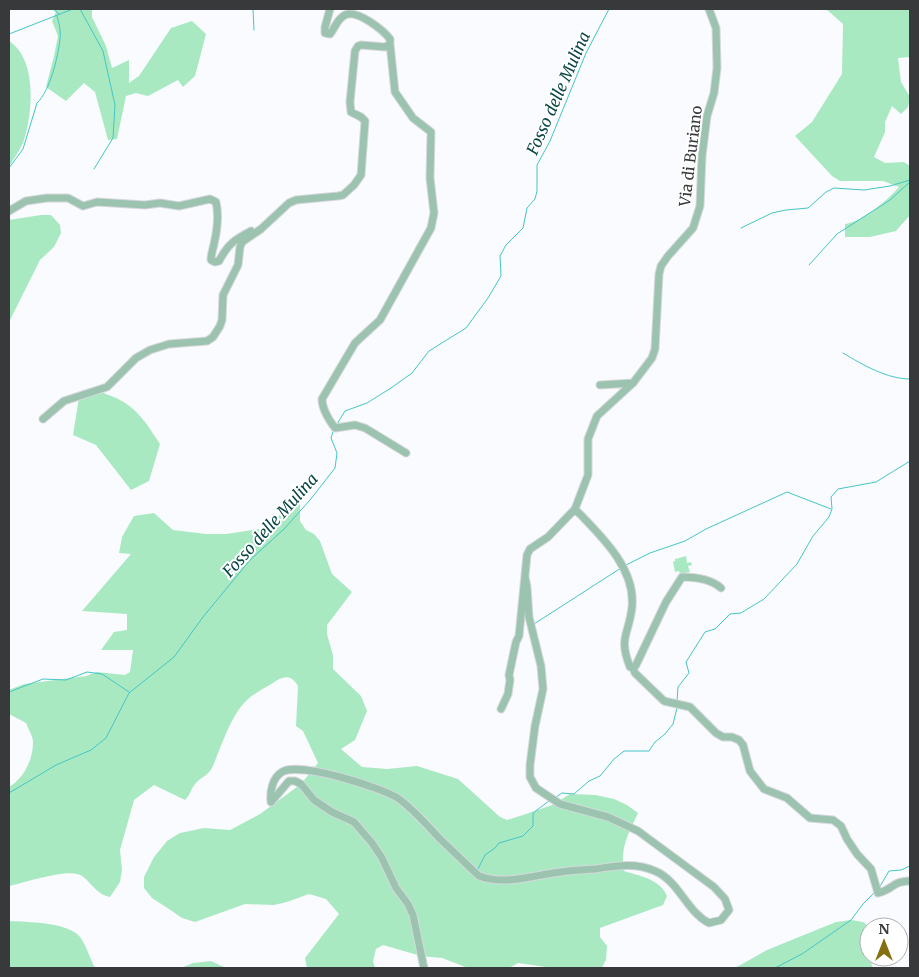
<svg xmlns="http://www.w3.org/2000/svg" width="919" height="977" font-family="Merriweather,serif">
  <style>
    .green { fill: #a9e9c2 }
    .lines { fill: none; stroke-linecap: round; stroke-linejoin: round }
    .stream { stroke: #44c6c6; stroke-width: 1 }
    .minor-casing { stroke: #d6d8db; stroke-width: 9 }
    .minor { stroke: #9bc3b0; stroke-width: 7 }
    .labels { text-anchor: middle; stroke-width: 4; stroke-linejoin: round; paint-order: stroke }
    .street-label { font-size: 15px; fill: #38393b; stroke: #fff }
    .water-label { font-size: 16px; font-style: italic; fill: #0b4646; stroke: #fff }
  </style>
  <rect width="100%" height="100%" fill="#f9fbfe"/>
  <path class="green" d="M54,9H93L92,10V17L106,46L112,68L129,60V83L139,76L171,28L192,21L206,34L195,76L183,87L178,80L148,96L136,93L126,96L117,139L108,140L95,92L84,83L66,101L46,87L54,56L58,36L52,21L56,12Z
    M826,9H910V57L898,58L901,82L910,97L908,107L901,114L892,106L885,122V132L874,157L885,163L904,162L910,166V215L896,231L870,237H845V224C862,222 888,200 899,187L883,181H840L832,176L795,136L812,122L842,74L843,24Z
    M9,41C37,59 33,111 24,140C21,149 14,158 9,167Z
    M41,215H51L60,225L61,233L54,247L40,260L9,322V220Z
    M100,392C133,402 142,416 160,444L149,481L131,490L96,445L73,435L79,398Z
    M296,497L300,503V521L306,530L314,534L320,541L332,574L352,592L327,625V634L333,655V669L361,696L367,711L355,740L341,749L362,767L387,769L417,766L458,779L500,817L507,820L526,814L552,805L570,794L596,795L614,799L627,805L638,813C628,835 620,847 624,871C640,876 660,879 667,896L663,905L600,928V937L607,946L606,960L602,967L553,968L518,963L509,968H468L442,958L421,956L383,945L376,949L373,961L375,968H307L305,958L339,914L326,899L309,894L287,902L274,905L245,904L195,922L182,918L172,911L152,898L144,888V877L154,857L167,841L180,833L204,828L230,830L260,814L301,784L318,763L303,731L296,726L298,686C291,674 283,676 273,683C264,688 255,693 247,700C230,716 221,748 212,768C208,776 197,779 193,787C189,793 191,794 185,800L154,785L134,800L120,850L122,870L120,882L110,897C97,895 93,884 82,876C70,867 24,883 9,886V787C24,778 33,760 33,742C33,736 28,729 26,723L9,714V690L24,684L86,676L97,672L125,675L130,672L133,650H101L114,632L127,630V614L82,611L131,554L119,553L122,537L134,516L154,513L173,530L206,534H226L266,528L278,517L289,501Z
    M686,556L687,563L691,562L692,565L688,566L690,572L680,574L679,571L675,572L673,562L675,561V559Z
    M851,920L863,922L869,927V957L873,968H735L767,950L836,922Z
    M9,921C26,922 68,922 80,937C86,945 90,958 95,968H9Z
    M211,961L226,968H181L193,963Z"/>
  <g class="lines">
    <path class="stream" d="M53,9L59,14
      M80,9L103,51L115,105L113,138L94,169
      M253,9L254,30
      M9,34L73,9
      M9,168L23,149L37,103C50,91 58,57 60,39C61,31 59,23 57,16
      M741,228L772,213L786,210L808,208L826,192L834,188L864,190L890,186L910,180
      M809,265L837,234L890,200L910,182
      M843,353C863,365 887,379 910,379
      M337,424L345,411L367,403L391,388L412,373L429,351L466,328L488,298L501,276L500,256L506,245L523,228L527,208L535,199L537,191V165L550,141L586,53L609,9
      M624,566L650,553L685,541L706,529L787,492L831,509
      M534,624L621,568
      M9,692L43,679L66,680L87,672L102,674L129,692
      M677,701L678,687L689,673L686,662L705,632L715,629L730,614L741,613L764,599L797,564L813,536L829,517L832,509L831,497L838,489L876,482L910,461
      M9,793L56,765L91,750L106,738L129,693L174,657L203,617L250,560L284,529L310,500L335,468L337,453L331,438L334,429
      M556,797L562,793L574,794L589,781L600,776L614,759L624,751H649L655,742L665,734L673,724L677,708
      M478,869L485,855L495,848L499,843L523,836L533,826V813L549,801
      M879,888L889,871L901,870L910,866
      M775,968L802,954L851,920L863,904L874,893"/>
    <defs>
      <path id="minor" d="M390,44L395,92L413,118L431,132L430,178L434,213L431,228L380,320L355,343L322,399C322,409 329,420 335,428L355,425L365,428L406,453
        M9,211L26,201L47,198H68L83,206L97,202L145,205L160,203L179,206L210,199L216,202C219,215 217,231 214,244C213,249 211,254 211,260L215,262L219,261C228,244 234,240 251,231
        M600,385L633,383
        M43,419L64,401L107,387L136,358L150,350L169,344L207,341L213,337L220,326L222,320L223,295L238,265L240,247L242,242L261,229L289,203L296,200L338,196L343,195L354,185L361,175L365,121L361,117L351,112L350,102L355,51L358,46L361,45L385,47L390,44V39C383,30 357,9 345,15C337,19 335,28 330,34L325,33V27L330,9
        M575,509C600,535 636,568 632,607C629,635 618,637 630,667L633,668L635,673L664,701L690,707L716,733L723,737H732L739,740L743,745L750,771L764,789L787,798L810,818L833,820L841,826L847,839L857,854L871,869L878,893C893,890 892,881 910,881
        M633,668L636,665L666,602L682,577C695,577 711,579 721,588
        M501,709L508,694L510,680L509,675L516,642L519,636L527,555L530,549L548,537L575,509L588,475V439L597,416L633,383L652,358L655,349L659,274L661,266L668,256L693,228L700,206L702,156L707,116L714,93L717,68L716,28L709,9
        M271,802C270,792 272,778 282,772C299,761 383,788 399,799C414,810 427,825 440,839C453,851 466,864 479,876C507,886 532,875 561,872C572,870 583,870 595,869C615,866 635,862 655,871C679,881 686,911 709,923L721,920L729,910L725,899L714,887L638,831L608,817L560,804L536,788L530,777V765L535,726L543,689L541,666L529,617L527,587L525,577
        M271,802L289,781H295L301,784L314,800L332,812L354,822L372,843L382,858L396,888L408,904L413,915L424,968"/>
    </defs>
    <use href="#minor" class="minor-casing"/>
    <use href="#minor" class="minor"/>
  </g>
  <g class="labels">
    <g class="street-label">
      <text transform="translate(691 156) rotate(-83)" y="5">Via di Buriano</text>
    </g>
    <g class="water-label">
      <text transform="translate(558 93) rotate(-66)" y="6">Fosso delle Mulina</text>
      <text transform="translate(270 525) rotate(-48)" y="6">Fosso delle Mulina</text>
    </g>
  </g>
  <rect width="919" height="977" fill="none" stroke="#38393b" stroke-width="20"/>
  <g transform="translate(884 942)"><circle r="24" fill="#ffffff" stroke="#afb0b1"/>
  <path d="M0-4L9 19L0 12L-9 19Z" fill="#84700f"/>
  <text y="-8" font-size="14" font-weight="bold" text-anchor="middle" fill="#38393b">N</text>
  </g>
</svg>
